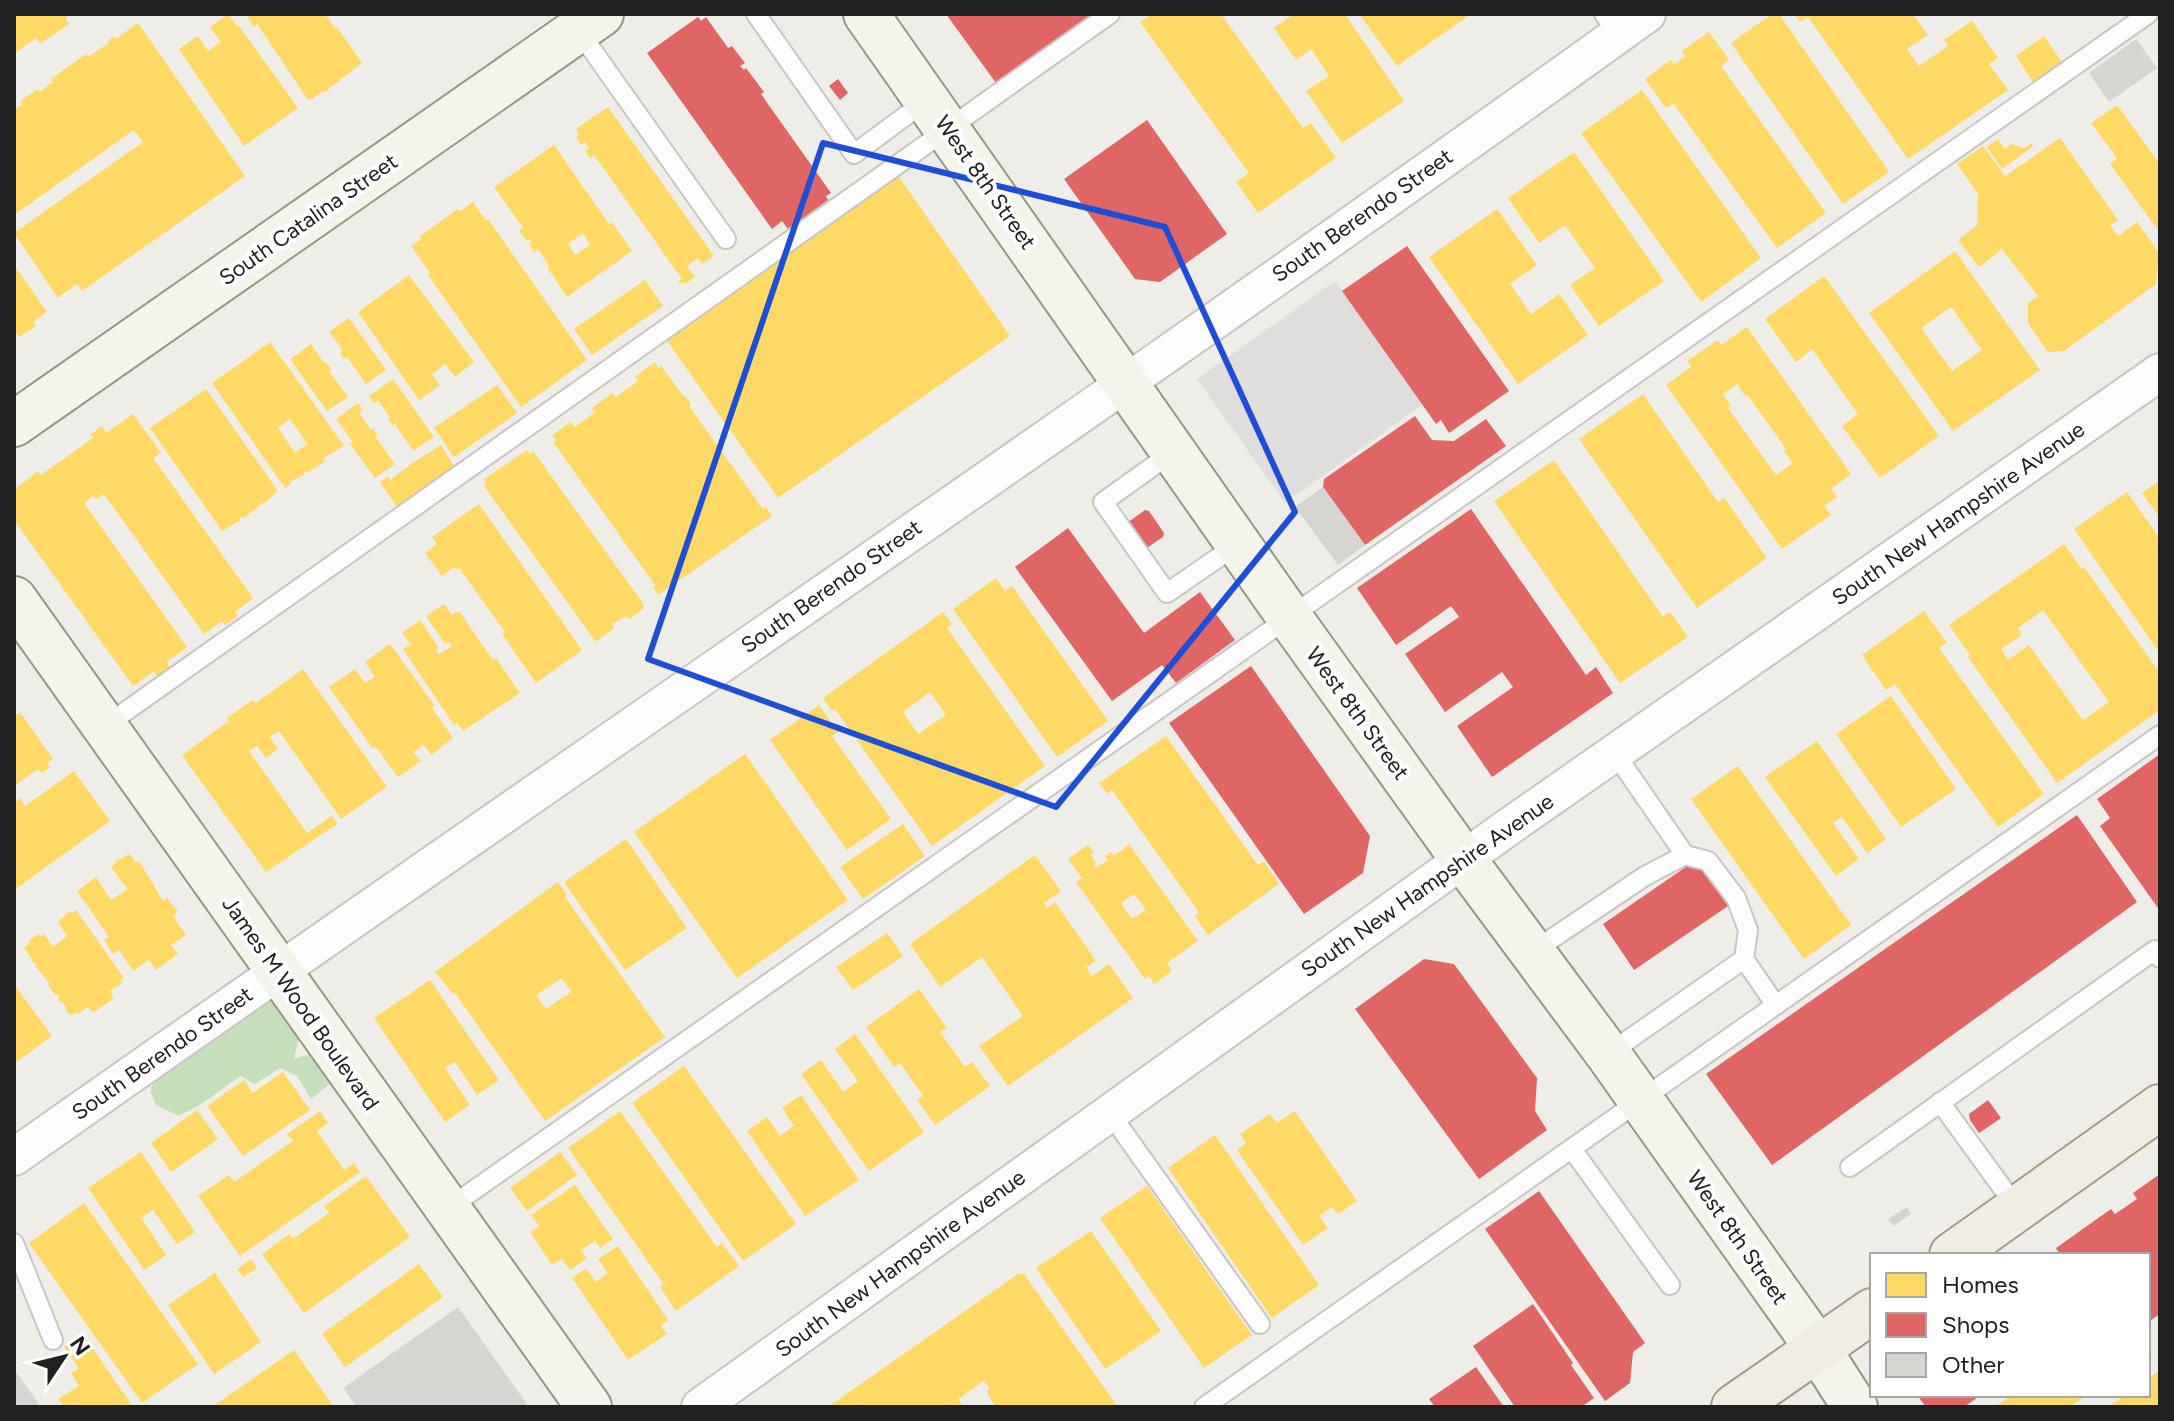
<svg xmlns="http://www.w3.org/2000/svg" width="2174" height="1421" font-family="Figtree,sans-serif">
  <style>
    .forest { fill: #c6dfbb }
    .parking { fill: #dfdedc }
    .homes { fill: #ffd966; fill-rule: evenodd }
    .shops { fill: #e06666 }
    .building { fill: #d6d5d1 }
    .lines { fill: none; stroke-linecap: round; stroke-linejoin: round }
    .lane-casing { stroke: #c7c6c4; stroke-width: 22 }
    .street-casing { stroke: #c7c6c4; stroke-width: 40 }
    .secondary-casing { stroke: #95997f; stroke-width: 48 }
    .primary-casing { stroke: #a59c84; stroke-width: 48 }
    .lane { stroke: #fcfcfc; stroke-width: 18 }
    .street { stroke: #fcfcfc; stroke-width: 36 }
    .secondary { stroke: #f3f4eb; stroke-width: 44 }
    .primary { stroke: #f1ede5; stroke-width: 44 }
    .marked { fill: none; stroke: #1d4ed8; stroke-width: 6; stroke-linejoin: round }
    .labels { text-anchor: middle; stroke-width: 8; stroke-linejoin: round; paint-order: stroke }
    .street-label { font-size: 22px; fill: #202020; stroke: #fff }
  </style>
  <rect width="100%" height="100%" fill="#eeede8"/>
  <path class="forest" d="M281,992L300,1034L294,1059L313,1053L325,1063L331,1083L311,1099L297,1076L280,1068L255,1084L240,1076L203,1103L179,1116L156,1105L151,1093L153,1074Z"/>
  <path class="parking" d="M1335,281L1422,405L1285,503L1197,379Z"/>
  <path class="homes" d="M14,14H71L65,18L69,24L40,44L36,38L14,54Z
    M228,14L238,27L239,26L298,108L244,146L179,49L198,36L208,51L221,42L210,27Z
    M251,14H325L335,28L337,27L362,63L325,92L323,91L309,101L257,24L254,27L247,17Z
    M1152,14H1221L1303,128L1311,123L1336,158L1258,213L1236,182L1249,173L1140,22Z
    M1294,14H1345L1404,101L1342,143L1306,91L1329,76L1311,49L1296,60L1274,28Z
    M1359,14H1471L1397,66Z
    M1772,14H1779L1889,172L1843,204L1731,43Z
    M1794,14H1913L1928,35L1907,49L1919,66L1948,46L1944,40L1972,21L1998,58L1989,64L2008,90L1908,159L1808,17L1800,22Z
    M138,23L245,176L82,291L77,284L58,298L14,233L143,142L134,130L14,215V110L22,104L20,101L38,89L40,92L53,82L51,79L86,54L88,57L109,43L108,41L114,36L116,39Z
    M1709,32L1729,60L1721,66L1826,213L1777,248L1673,103L1666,108L1645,79L1671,60L1674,64L1685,57L1682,51Z
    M2044,36L2062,62L2033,82L2016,56Z
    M1642,90L1761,258L1701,302L1581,133Z
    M2117,105L2160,164V233L2110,164L2117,158L2091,123Z
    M608,107L714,256L702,264L698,258L687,266L695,277L685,284L684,282L681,284L678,281L682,279L594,155L590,158L585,151L589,148L585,142L581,145L576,137L579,134L576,129Z
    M2060,138L2118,220L2110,225L2118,236L2137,222L2159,253L2156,284L2064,351L2048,352L2028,323V303L2038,296L2002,249L1979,267L1958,240L1977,225L1978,194L1957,164L1983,146L2005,176Z
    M1998,139L2005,149L2011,144L2024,148L2032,143L2033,146L2002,169L1987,147Z
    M554,145L609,224L612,222L632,251L567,297L547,267L549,266L538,249L534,252L529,244L532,242L530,239L527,241L519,231L523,228L494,187ZM583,233L590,245L575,255L568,244Z
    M1574,152L1664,281L1599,326L1570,285L1595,268L1565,225L1539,243L1508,198Z
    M897,174L1010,336L778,498L665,338Z
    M473,202L486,221L488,219L587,360L521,407L428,275L430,273L411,246L421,239L419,237L458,209L460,211Z
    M1497,209L1537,265L1510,284L1531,314L1559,294L1588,335L1518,384L1429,257Z
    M1955,251L2040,370L1953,431L1869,313ZM1951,307L1982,350L1952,371L1921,328Z
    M14,265L47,312L33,322L36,326L19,337L16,333L14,335Z
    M409,275L474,362L455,377L445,364L432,374L440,385L419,400L358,312Z
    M1824,276L1939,436L1880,478L1842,426L1858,414L1812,349L1796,362L1765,319Z
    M645,280L663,306L592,355L574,329Z
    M349,318L386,370L366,384L347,357L344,359L340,353L343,350L329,332Z
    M1747,327L1851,474L1831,489L1837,497L1824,506L1831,515L1782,549L1666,385L1691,367L1687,361L1718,340L1721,345ZM1737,384L1745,396L1747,394L1786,449L1784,451L1793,463L1776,475L1728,408L1731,406L1723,394Z
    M270,342L344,446L323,458L325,461L307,473L305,471L303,475L290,482L291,484L285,488L212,383ZM290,419L307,444L295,453L278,428Z
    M311,344L324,363L326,362L331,369L329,371L348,397L327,411L290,359Z
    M655,362L658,368L661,366L684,397L685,396L691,404L689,406L763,509L766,507L772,516L658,595L653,587L655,585L553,442L556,440L552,435L571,422L575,427L595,412L592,408L612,393L616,397L638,381L635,377Z
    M393,379L434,437L413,451L395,424L393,426L388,419L390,417L378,400L374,404L369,396Z
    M497,385L517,413L454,457L434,428Z
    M206,389L278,491L264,503L259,504L260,506L243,518L241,517L239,521L222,531L150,428Z
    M1643,394L1718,502L1724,498L1767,558L1697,608L1579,439Z
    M358,403L363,410L359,413L371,430L373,428L377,435L375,436L395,464L375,478L350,444L353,442L336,419Z
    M133,414L161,453L153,458L253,598L235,612L238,616L225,625L222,621L204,634L104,494L96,499L93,496L84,503L187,647L167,662L170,668L158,677L154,671L133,686L14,520V490L38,471L41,475L93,438L90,435L102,426L106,433Z
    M441,445L454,466L397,507L380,482L388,476L390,480L411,464Z
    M527,450L530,454L533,451L643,603L644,608L630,619L625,616L613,624L614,628L597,641H595L484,486L486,484L483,480Z
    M1554,460L1663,617L1670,612L1688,637L1620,683L1494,501Z
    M2160,480V518L2142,493Z
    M2127,492L2160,539V654L2074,529Z
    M479,504L582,650L536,683L502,634L505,632L459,568L457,570L454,567L442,576L425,553L437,544L432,537Z
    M2064,544L2082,569L2084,567L2160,673L2157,675L2160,679V710L2057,783L1968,657L1970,655L1949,625ZM2043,610L2109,702L2083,720L2029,645L2008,660L2001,649L2022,635L2018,628Z
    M996,578L1005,591L1012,586L1108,721L1057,757L953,609Z
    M444,604L452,615L459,611L493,660L496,658L520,693L463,731L457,723L454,725L403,649L411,644L402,633L420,620L439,648L436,650L439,654L452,646L449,642L445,644L426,616Z
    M1924,611L1947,643L1939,648L2044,794L1998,827L1895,684L1886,690L1862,655Z
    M943,612L952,624L947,628L1045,766L932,846L835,709L832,711L823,698ZM930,692L946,715L918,734L903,712Z
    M390,644L435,706L432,708L453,738L431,755L424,745L413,752L421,761L398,777L376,747L373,749L329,687L355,669L365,683L375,677L365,662Z
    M303,669L387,787L341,819L279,731L270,737L278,749L266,758L257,746L249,751L307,833L332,816L337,824L266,872L182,755L229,721L227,718L253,700L256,703Z
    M1891,696L1956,789L1901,827L1836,734Z
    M819,705L838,732L832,736L891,819L847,850L770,740Z
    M20,712L53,759L47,763L50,767L42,773L38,769L14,786V716Z
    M1166,736L1258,865L1264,862L1279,884L1208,935L1195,917L1199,912L1112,790L1107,794L1099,783Z
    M1817,741L1886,839L1867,853L1842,817L1833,823L1859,859L1836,876L1765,777Z
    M745,754L848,900L737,978L634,832Z
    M1738,766L1851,925L1804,959L1691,799Z
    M74,771L110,821L14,890V802L20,798L25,806Z
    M903,824L925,856L863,899L840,867Z
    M626,839L687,928L625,970L564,882Z
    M1129,844L1198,941L1167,963L1172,971L1154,984L1149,976L1145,979L1076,882L1082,878L1068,859L1088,845L1094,853L1091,855L1096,863L1094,864L1096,868L1108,860L1105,856L1111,852L1114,856ZM1134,894L1146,910L1132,919L1121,903Z
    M129,854L136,863L139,861L163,901L167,898L178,912L173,916L186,935L171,945L178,954L156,970L149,960L133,971L119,950L113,954L104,940L109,937L77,891L96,877L111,900L128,889L111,867L116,863L115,862Z
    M1035,855L1061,891L1044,903L1047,908L1055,902L1096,961L1086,967L1092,976L1109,964L1133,998L1008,1086L979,1046L1023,1016L982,957L940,987L910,944Z
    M558,882L567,895L565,897L665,1037L545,1121L455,993L453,994L435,972ZM562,978L571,992L546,1009L536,995Z
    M76,910L124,978L120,980L122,983L110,991L114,998L93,1013L88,1007L78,1014L76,1012L72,1015L70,1013L68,1014L66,1010L67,1009L62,1002L61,1003L58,999L60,998L57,994L55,995L48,985L50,984L35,966L37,965L31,960L32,959L24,948L30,943L28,941L38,934L40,936L44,934L53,947L67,936L58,922L70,911L72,913Z
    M887,933L903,956L853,990L836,967Z
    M430,980L499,1080L477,1095L455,1062L445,1068L470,1105L445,1122L374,1018Z
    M14,984L52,1036L14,1064Z
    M919,989L947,1028L940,1032L965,1067L972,1062L990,1086L935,1125L917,1100L923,1096L900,1063L894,1067L866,1027Z
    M855,1034L924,1132L869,1171L801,1074L821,1060L843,1092L858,1081L835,1049Z
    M684,1066L796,1224L743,1261L632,1103Z
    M283,1072L310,1110L243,1156L207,1106L244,1080L253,1093Z
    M801,1095L859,1180L805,1216L747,1131L767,1117L780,1136L794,1126L782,1108Z
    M197,1110L218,1139L171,1172L151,1143Z
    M320,1111L328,1123L317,1131L344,1170L354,1163L360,1172L240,1256L198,1196L229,1175L234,1182L293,1141L287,1134Z
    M620,1111L717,1247L722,1243L739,1266L676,1311L660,1287L663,1283L568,1148Z
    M1295,1111L1357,1201L1338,1214L1332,1207L1319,1216L1328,1228L1303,1245L1237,1150L1246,1143L1240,1134L1270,1114L1277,1123Z
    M1215,1135L1319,1285L1272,1318L1168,1168Z
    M141,1152L195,1232L177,1244L153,1210L141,1218L166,1255L144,1270L88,1188Z
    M560,1152L577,1175L527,1211L510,1188Z
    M366,1176L410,1237L304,1313L262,1254L289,1234L293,1239L329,1213L324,1206Z
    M575,1185L613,1239L600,1248L595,1241L581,1250L587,1258L570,1270L562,1259L552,1265L530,1232L539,1226L531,1215Z
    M1147,1186L1252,1335L1204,1368L1100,1218Z
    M84,1203L198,1364L142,1403L29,1243Z
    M1091,1231L1161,1331L1105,1369L1036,1268Z
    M618,1246L668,1320L661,1326L667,1334L628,1360L572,1278L586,1268L596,1282L608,1273L598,1259Z
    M251,1259L257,1268L243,1277L237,1269Z
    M419,1264L443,1297L345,1367L322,1334Z
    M215,1273L261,1342L214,1374L168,1305Z
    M1018,1274H1024L1118,1407H996L987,1393L989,1388L984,1381L958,1399L963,1407H828Z
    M83,1334L133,1407H64L58,1399L79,1386L71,1373L79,1368L64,1347Z
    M294,1350L334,1407H212Z
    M2160,1370V1407H2108L2125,1395H2148V1379Z
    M2012,1395H2087L2070,1407H1995Z"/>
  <path class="shops" d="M946,14H1092L996,83Z
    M698,17L701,21L706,17L728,48L732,46L745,63L740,66L744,70L746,68L764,92L761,94L831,193L826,196L828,200L788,229L782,221L772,229L647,53Z
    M838,79L848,93L840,100L829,86Z
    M1147,120L1227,234L1160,282L1135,279L1064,179Z
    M1407,246L1509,391L1449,433L1441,420L1436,424L1342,291Z
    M1415,416L1432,440L1454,441L1486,419L1506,446L1365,545L1323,487L1324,479Z
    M1471,509L1586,675L1596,667L1613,693L1492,777L1457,726L1513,687L1502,672L1445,712L1405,654L1459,617L1451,606L1396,645L1357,588Z
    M1145,510L1149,511L1164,533L1163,537L1145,549L1127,523Z
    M1068,528L1144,633L1200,592L1235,640L1176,683L1162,665L1112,701L1015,567Z
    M1251,666L1370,836L1363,873L1304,914L1169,723Z
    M2160,754V911L2100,826L2110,818L2097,799Z
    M2077,815L2137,902L1772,1165L1706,1074Z
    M1696,860L1728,906L1634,970L1603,924Z
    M1424,959L1454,964L1537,1078L1535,1111L1547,1130L1479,1179L1355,1009Z
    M1988,1100L2001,1118L1979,1133L1970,1120L1969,1114Z
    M2160,1174V1314L2148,1322V1255H2057L2059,1253L2056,1248L2111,1209L2115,1214L2137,1199L2133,1193Z
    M1539,1191L1645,1343L1633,1352L1630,1383L1605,1401L1485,1229Z
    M1533,1304L1573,1363L1571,1365L1594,1398L1581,1407H1515L1473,1346Z
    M1476,1367L1504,1407H1435L1429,1399Z
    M1917,1395H1981L1964,1407H1926Z"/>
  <path class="building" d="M2136,39L2157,68L2109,102L2089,73Z
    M1323,487L1365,545L1338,565L1295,507Z
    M1907,1207L1911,1214L1893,1226L1888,1219Z
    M458,1307L529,1407H357L343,1388Z
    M14,1369L41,1407H14Z"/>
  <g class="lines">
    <defs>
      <path id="lane" d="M756,14L854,154L927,100
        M1604,14L1619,34
        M578,30L726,239
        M1173,452L1103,502L1167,593L1238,544
        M105,726L1110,14
        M1614,752L1685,855L1708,861L1736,898L1748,930L1744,959L1775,1004
        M1532,952L1645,876L1685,855
        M1608,1054L1744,959
        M1940,1102L2017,1208
        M1109,1112L1260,1324
        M1572,1149L1670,1285
        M1850,1167L2155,950L2160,958
        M447,1209L2148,14
        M14,1243L53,1340
        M1204,1407L2160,735"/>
      <path id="street" d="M14,1157C557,774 1108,402 1647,14
        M700,1407L1507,828L2160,372"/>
      <path id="secondary" d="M866,14L1290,618L1463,859L1608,1054L1818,1349L1855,1407
        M14,424L601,14
        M14,599L589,1407"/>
      <path id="primary" d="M1952,1255L2160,1107
        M1734,1407L1872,1311"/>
    </defs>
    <use href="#lane" class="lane-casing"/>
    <use href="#street" class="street-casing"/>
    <use href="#secondary" class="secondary-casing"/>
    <use href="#primary" class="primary-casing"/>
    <use href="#lane" class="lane"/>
    <use href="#street" class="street"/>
    <use href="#secondary" class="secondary"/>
    <use href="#primary" class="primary"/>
  </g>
  <path class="marked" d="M823,143L1165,227L1295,512L1056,807L648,659Z"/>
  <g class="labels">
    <g class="street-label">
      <text transform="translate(986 182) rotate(55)" y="8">West 8th Street</text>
      <text transform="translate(1362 215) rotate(-35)" y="8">South Berendo Street</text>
      <text transform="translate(308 219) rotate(-35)" y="8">South Catalina Street</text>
      <text transform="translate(1958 513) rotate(-35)" y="8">South New Hampshire Avenue</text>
      <text transform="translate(831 586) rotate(-35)" y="8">South Berendo Street</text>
      <text transform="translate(1358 713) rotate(54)" y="8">West 8th Street</text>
      <text transform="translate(1427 885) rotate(-35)" y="8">South New Hampshire Avenue</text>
      <text transform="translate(301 1003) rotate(55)" y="8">James M Wood Boulevard</text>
      <text transform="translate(162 1053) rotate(-35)" y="8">South Berendo Street</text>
      <text transform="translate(1738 1237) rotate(55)" y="8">West 8th Street</text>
      <text transform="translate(900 1263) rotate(-36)" y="8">South New Hampshire Avenue</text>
    </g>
  </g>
  <rect width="2174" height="1421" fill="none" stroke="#202020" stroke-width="32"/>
  <rect x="1870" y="1253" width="280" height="144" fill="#ffffff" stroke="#a6a6a6" stroke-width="2"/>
  <rect x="1886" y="1273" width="40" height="24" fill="#ffd966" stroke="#a6a6a6" stroke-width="2"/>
  <text x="1942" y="1293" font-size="24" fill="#202020">Homes</text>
  <rect x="1886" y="1313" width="40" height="24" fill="#e06666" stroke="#a6a6a6" stroke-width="2"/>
  <text x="1942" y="1333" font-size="24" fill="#202020">Shops</text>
  <rect x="1886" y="1353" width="40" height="24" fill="#d6d5d1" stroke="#a6a6a6" stroke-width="2"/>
  <text x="1942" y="1373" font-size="24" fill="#202020">Other</text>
  <g transform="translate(64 1357) rotate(55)" stroke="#ffffff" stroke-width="6" paint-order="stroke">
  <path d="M0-6L14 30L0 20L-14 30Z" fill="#202020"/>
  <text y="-12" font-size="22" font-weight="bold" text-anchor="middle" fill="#202020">N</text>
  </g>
</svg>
